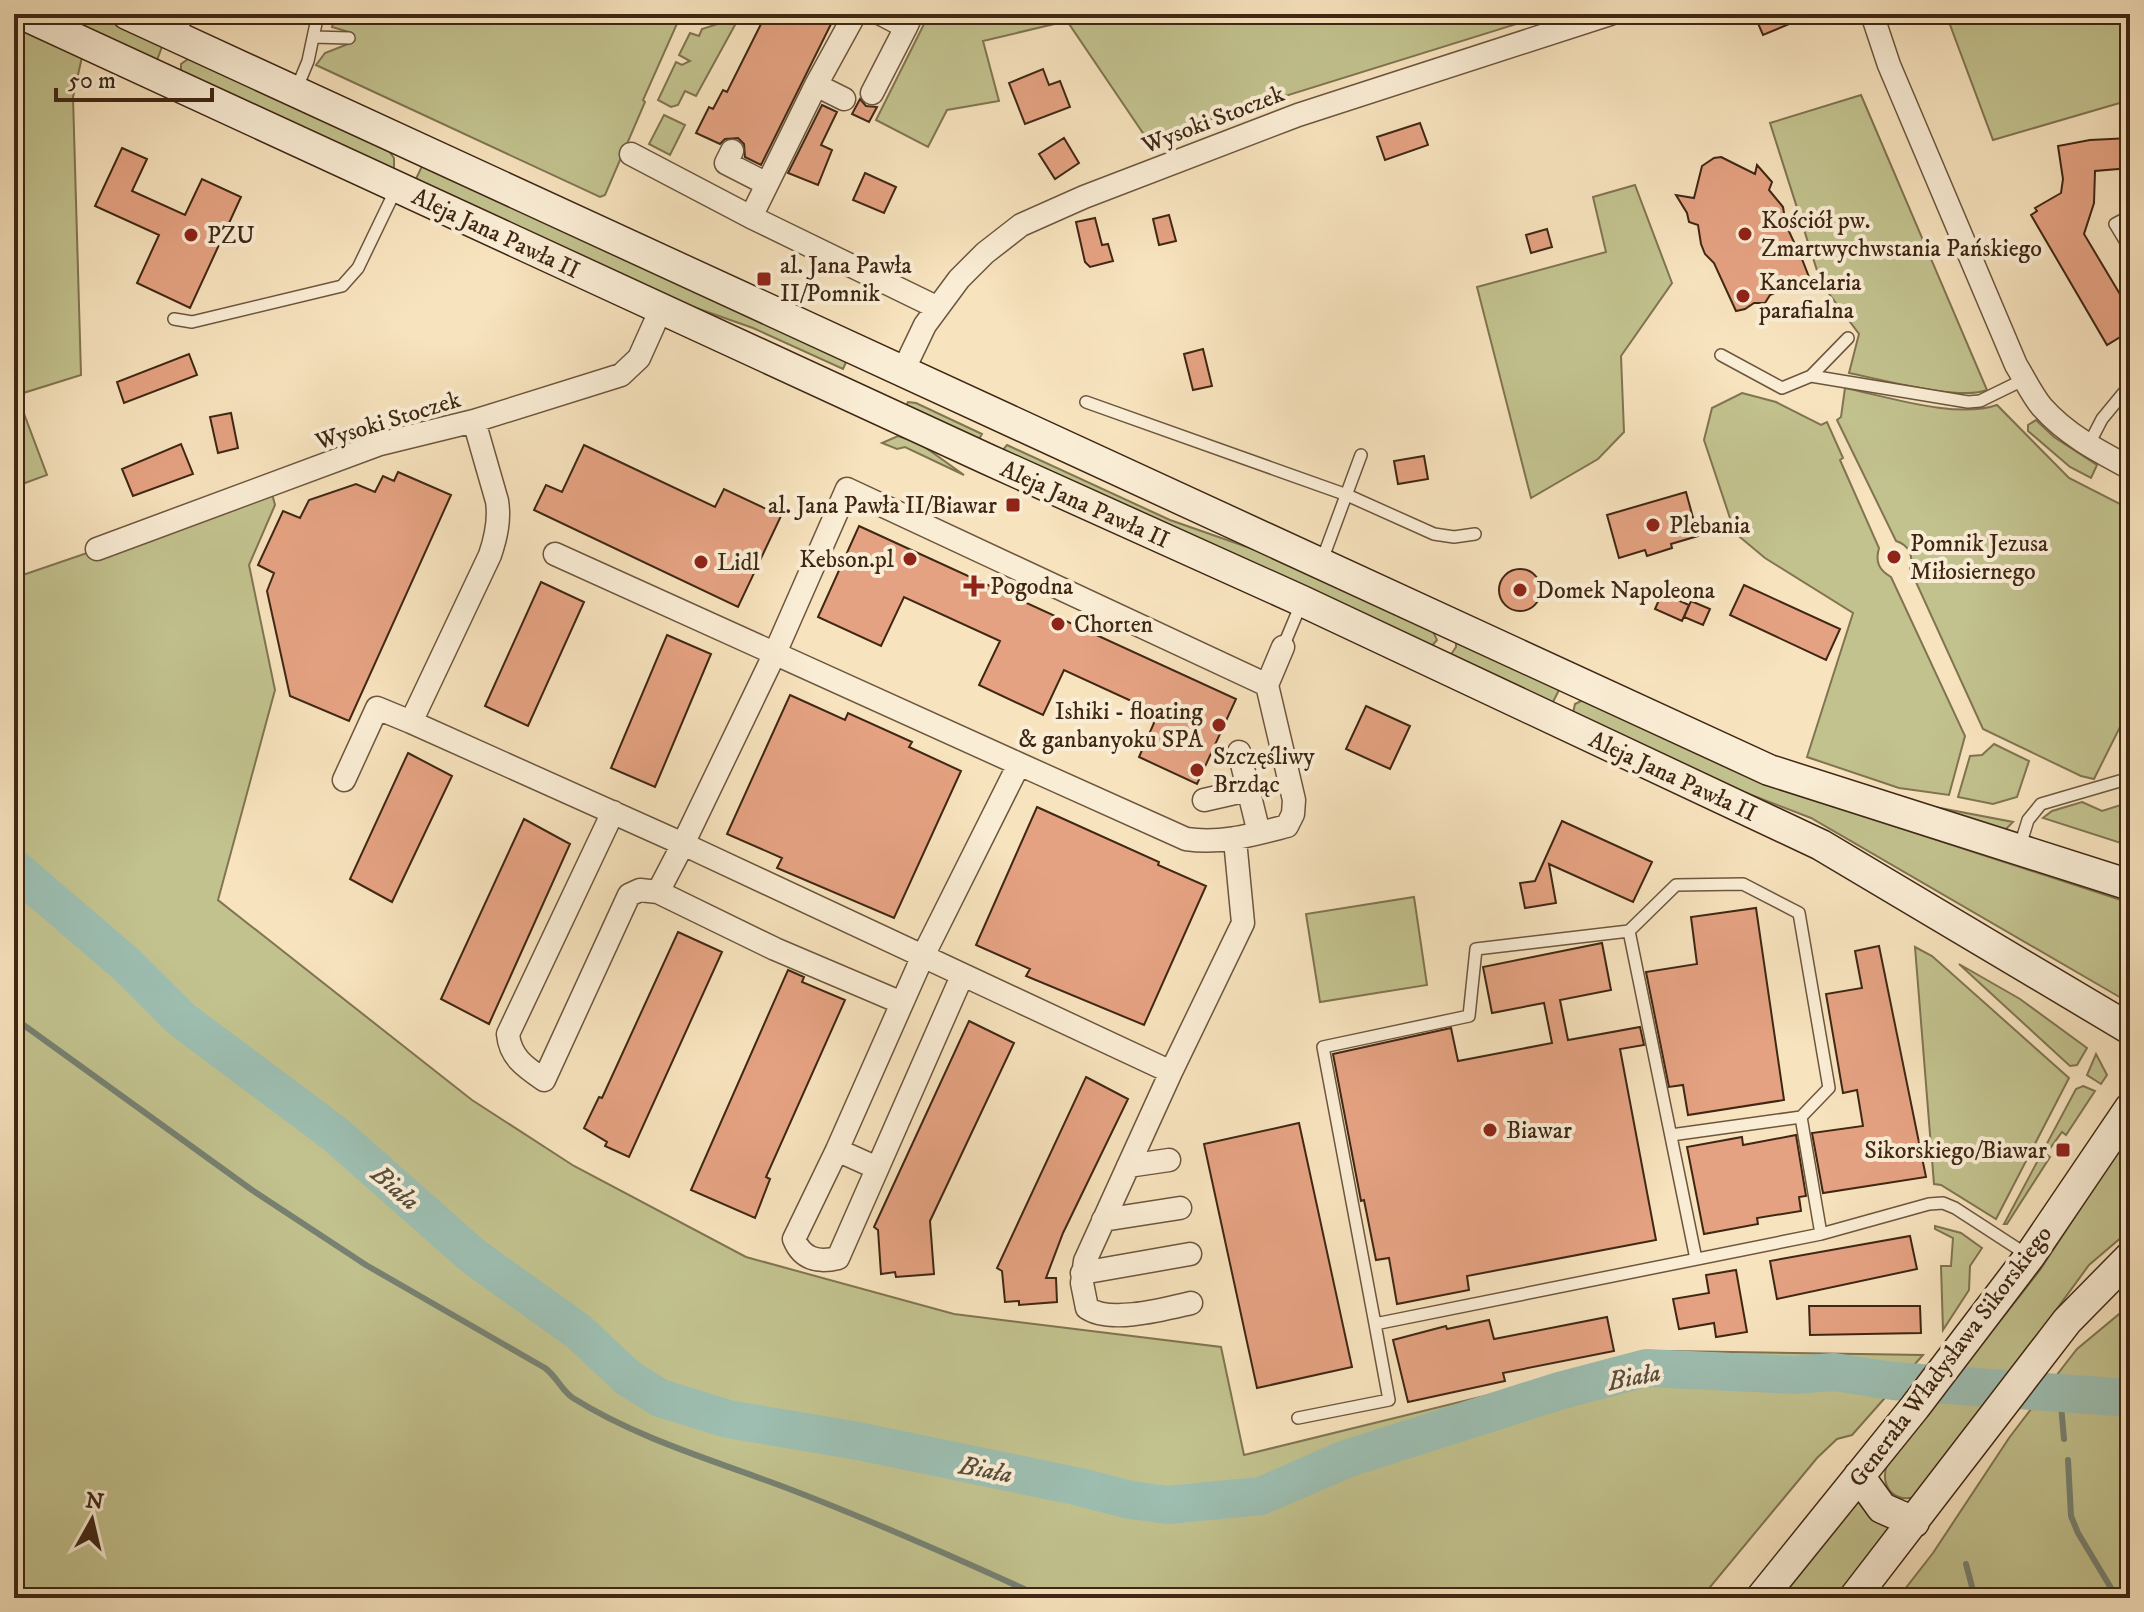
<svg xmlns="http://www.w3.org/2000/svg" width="2144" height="1612" font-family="'IM FELL DW Pica',serif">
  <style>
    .green { fill: #c2c28e; stroke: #807451; stroke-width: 2 }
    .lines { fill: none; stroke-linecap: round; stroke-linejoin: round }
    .stream { stroke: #778272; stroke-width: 6 }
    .river { stroke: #9dbeb1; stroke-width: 38 }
    .building { fill: #e5a282; stroke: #3f2714; stroke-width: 2 }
    .lane-casing { stroke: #6d563e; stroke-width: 14 }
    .street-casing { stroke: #6d563e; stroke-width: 25 }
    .secondary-casing { stroke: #3f2714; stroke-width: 33 }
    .lane { stroke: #faedd5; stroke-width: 11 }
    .street { stroke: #faedd5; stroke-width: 22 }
    .secondary { stroke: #faedd5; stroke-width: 30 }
    .poi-dot { fill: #8f2418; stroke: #faedd5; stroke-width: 3 }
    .labels { text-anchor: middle; stroke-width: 8; stroke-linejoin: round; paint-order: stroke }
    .street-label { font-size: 24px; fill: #3f2714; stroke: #faedd5 }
    .poi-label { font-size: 24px; fill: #3f2714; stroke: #faedd5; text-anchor: start }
    .water-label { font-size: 26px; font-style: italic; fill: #564d3b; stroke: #faedd5 }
  </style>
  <rect width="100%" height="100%" fill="#f7e3be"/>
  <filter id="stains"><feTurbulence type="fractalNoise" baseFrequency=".0025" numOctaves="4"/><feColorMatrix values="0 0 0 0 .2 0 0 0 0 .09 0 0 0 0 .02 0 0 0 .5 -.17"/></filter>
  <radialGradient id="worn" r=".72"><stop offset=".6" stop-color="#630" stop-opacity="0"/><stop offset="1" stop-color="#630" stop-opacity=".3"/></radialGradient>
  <path class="green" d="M50,14H97L163,44L156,63Z
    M336,14H679L680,17L643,100L645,102L605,195L600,197L316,65L325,53L348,44L349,32L332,27Z
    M729,14H741L696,96L685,91L678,105L671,107L658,100L676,62L682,65L690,61L679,55L690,33L699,36L702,29L724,22Z
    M929,14H1527L1529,20L1147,139L1067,21L983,41L999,101L947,110L928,147L876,120Z
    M1946,14H2130V100L1993,140Z
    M14,26L82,57L73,97L81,375L17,395L47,475L14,487Z
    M188,59L196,60L389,151L394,158V167L392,170L181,73V64Z
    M1861,95L1987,390C1960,401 1880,379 1849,373L1859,334L1821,283L1770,123Z
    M664,115L685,125L670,155L649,144Z
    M423,164L847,360L843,369L753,328L645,290L414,183Z
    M1635,185L1672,283L1621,356L1624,432L1598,459L1531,498L1477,287L1606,252L1593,197Z
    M1845,388C1889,397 1956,419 1997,405L2069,478L2130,509V714L2126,715L2094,779L2081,776L1983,729L1910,569C1914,556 1909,545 1896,541L1837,420L1841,417Z
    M1742,393L1776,402L1821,425L1827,422L1843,458L1840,460L1879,548C1875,562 1879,570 1891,577L1965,736L1949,795L1899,788L1807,757L1853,613L1765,558L1735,533L1704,440L1712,408Z
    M908,402L916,403L982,434L979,439L906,406Z
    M2036,420L2054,437L2097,465L2091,478L2070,467L2028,431V425Z
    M898,436L919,443L964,475L905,447L897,449L882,443Z
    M1007,445L1170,520L1270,555L1432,629L1437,640L1431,647L1003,450Z
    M271,490L275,505L249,565L275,690L218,900L472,1100L574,1166L746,1257L954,1314L1221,1347L1244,1455L1668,1351L1923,1355L1852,1435L1837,1439L1817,1458L1701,1598H14V578Z
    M1456,641L1560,688L1551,706L1448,659L1456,647Z
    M1585,699L1817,801L2130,903V987L2123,999L1811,818L1713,780L1573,713L1575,704Z
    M1994,744L2029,761L2017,797L1993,804L1958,797L1970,756L1982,755Z
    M1893,799L2013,822L2003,832Z
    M2082,802L2102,811L2130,802V846L2043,818L2052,811Z
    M1414,897L1427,985L1320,1002L1306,914Z
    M1915,947L1932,956L2069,1078L1996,1219L1941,1185L1934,1184Z
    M1959,964L2020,999L2087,1048L2077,1065L2070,1066Z
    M2096,1054L2107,1075L2101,1084L2087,1075Z
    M2083,1086L2095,1091L2066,1135L2062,1132L2046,1154L2050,1157L2007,1224H2004L2076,1089Z
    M2130,1133V1230L2089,1265L1922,1493C1900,1508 1878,1489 1887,1465L2040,1270Z
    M1935,1226L1961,1233L1982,1248L1970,1266L1969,1290L1943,1330L1941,1266H1951L1953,1238L1935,1229Z
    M2130,1305V1598H1898L1933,1553L2009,1438L2066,1363L2077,1349Z
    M1862,1495L1897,1523L1837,1598H1779Z"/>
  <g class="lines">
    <path class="stream" d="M14,1018L252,1190L366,1265L545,1368C557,1377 562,1391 573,1398C640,1440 719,1462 792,1490C878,1523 961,1560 1044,1598
      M2060,1393L2064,1439
      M2068,1460L2071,1516L2078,1533L2117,1598
      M1966,1564L1975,1598"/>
    <path class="river" d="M14,868L127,965L181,1019L335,1134L473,1256L579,1332L628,1378L660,1398L728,1419L858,1441L1080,1487L1130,1500L1168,1505L1261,1496L1346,1459L1559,1391L1646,1368L1794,1375L1834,1372L1893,1381L2130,1398"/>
  </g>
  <path class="building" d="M766,14H836L761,165L745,157L744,144L738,138L725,139L720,144L696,133L709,107L713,109L723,90L727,92Z
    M1754,14H1813L1763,35Z
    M1043,69L1049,85L1060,81L1070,107L1025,124L1009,83Z
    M860,99L866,106L877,107L869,122L852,114Z
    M822,105L837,112L821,145L832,150L818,185L788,173Z
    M1420,123L1428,145L1385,160L1377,137Z
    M1064,138L1079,163L1055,179L1039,154Z
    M2130,138V168L2095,171L2094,203L2084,234L2130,311V331L2107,345L2031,215L2037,211L2035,208L2061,193L2063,179L2058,146L2090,140Z
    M122,148L147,159L132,191L185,215L202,179L241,197L190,308L137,283L159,235L95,206Z
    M1721,157L1755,174L1757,165L1772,182L1769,190L1783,207L1786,225L1799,253L1802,254V259L1809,277L1791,287H1787L1784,293L1779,291L1770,295L1765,303H1754L1745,309L1736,311L1714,263L1705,254L1701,244L1698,225L1689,222L1687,213L1676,195L1694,198L1702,166L1714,158Z
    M865,173L896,187L884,213L853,200Z
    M1169,215L1176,241L1159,245L1153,219Z
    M1095,218L1102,245L1108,244L1113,261L1090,267L1085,262L1076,222Z
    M1547,229L1552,247L1531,253L1526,235Z
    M1203,349L1212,386L1193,390L1184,354Z
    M189,354L197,375L124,403L117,382Z
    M231,413L238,448L218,453L210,417Z
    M181,444L193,474L133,496L122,469Z
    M584,445L715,507L724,489L781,516L738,607L534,510L546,485L562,492Z
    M1424,456L1428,479L1398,484L1394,461Z
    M398,472L451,495L349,721L290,696L267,591L274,573L258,565L283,511L300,518L309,500L356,484L375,492L383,476L394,481Z
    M1686,492L1698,536L1671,544L1672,548L1647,556L1645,550L1619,558L1607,515Z
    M859,526L1236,699L1197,784L1139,757L1154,723L1151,710L1064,670L1043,715L979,685L1000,641L904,597L881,646L818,617Z
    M1499 590a21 21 0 1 1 42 0a21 21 0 1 1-42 0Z
    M541,582L584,602L528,726L485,706Z
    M1744,585L1840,629L1826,660L1730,615Z
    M1662,593L1689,605L1682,621L1655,609Z
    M1691,601L1710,609L1703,625L1684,617Z
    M667,635L711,654L655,787L611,768Z
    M790,695L845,720L848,713L912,742L909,747L961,771L894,918L777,868L782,858L727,834Z
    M1366,706L1410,726L1390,769L1346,749Z
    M408,753L452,776L392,902L350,879Z
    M1037,807L1159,862L1158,865L1206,886L1144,1025L1026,976L1030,969L976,945Z
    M524,819L570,844L489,1024L441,999Z
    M1562,821L1652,862L1633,902L1549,864L1556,903L1525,908L1520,883L1535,881Z
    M1756,908L1784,1100L1688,1115L1683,1085L1669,1087L1646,972L1697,964L1691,917Z
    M678,932L722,952L629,1157L605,1146L607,1142L584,1128L599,1097L602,1098Z
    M1602,943L1611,990L1560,1000L1568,1040L1640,1027L1644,1045L1620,1049L1656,1240L1467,1276L1469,1290L1397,1304L1389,1258L1376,1260L1364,1200L1361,1201L1333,1054L1451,1028L1458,1061L1552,1043L1544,1003L1492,1013L1483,967Z
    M1879,946L1926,1177L1823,1193L1812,1133L1863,1126L1857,1090L1843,1093L1826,994L1862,988L1855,951Z
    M788,970L804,977L802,982L845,1000L766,1177L770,1179L755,1218L691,1190Z
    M969,1021L1014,1043L930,1221L934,1274L896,1277L895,1272L881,1274L878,1230L874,1227Z
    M1086,1077L1128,1099L1063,1233L1046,1278H1056L1057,1302L1019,1305V1301L1005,1302L1002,1271L997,1268Z
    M1299,1123L1352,1367L1257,1388L1204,1144Z
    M1796,1135L1806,1196L1799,1197L1801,1211L1757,1218L1758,1224L1704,1234L1687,1147L1742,1137L1743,1145Z
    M1910,1236L1917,1269L1777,1299L1770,1261Z
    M1736,1270L1747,1332L1716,1337L1714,1323L1679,1329L1673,1299L1709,1293L1706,1275Z
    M1809,1306H1920L1921,1333L1810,1335Z
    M1607,1317L1614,1351L1503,1373L1505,1381L1408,1402L1393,1340L1446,1326L1447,1329L1489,1320L1494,1339Z"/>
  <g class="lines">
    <defs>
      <path id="lane" d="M178,36L189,14
        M313,37L349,38
        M296,90L308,61L318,14
        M2130,216L2115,224L2130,249
        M174,319L192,322L342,286L358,268L397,187
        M1721,355L1782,388L1811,376L1968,402L1980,401L2025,379
        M1811,376L1848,338
        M1086,402L1347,495L1434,534L1454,537L1475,534
        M2088,446L2102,419L2130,385
        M1321,563L1361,455
        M1283,647L1301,604
        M2019,849L2028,820L2041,804L2130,778
        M1629,931L1676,885L1743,884L1799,913L1829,1088L1801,1117L1671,1135
        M1801,1117L1821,1234
        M1375,1324L1323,1047L1469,1016L1476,949L1629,931L1696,1259
        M1298,1418L1389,1400L1375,1324L1821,1234L1929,1204L1943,1203L1955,1208L2029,1256"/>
      <path id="street" d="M881,14L906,27L912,14
        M1872,14L1889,65L2016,365C2024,378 2032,395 2042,407C2067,435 2098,451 2130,468
        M816,85L844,99
        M872,93L906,27
        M732,151L726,163L767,184
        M631,154L751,217L936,307
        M751,217L816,85L855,14
        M903,371L925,325L959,279L985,253L1021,225L1084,197L1298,115L1610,14
        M474,421L497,501C500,520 496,537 490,555L411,722L683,844L658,892L775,949L902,1003
        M97,549L380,444L474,421L621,375L639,358L661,309
        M555,554L1019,764
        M1239,752L1259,833
        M344,780L377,708L411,722
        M1204,800L1248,790
        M613,812L508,1034C510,1057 525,1067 544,1080L629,895L640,890L658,892
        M1235,840L1243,923L1171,1072L683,844L775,653L847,489L1267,685
        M962,976L838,1258C818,1263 802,1259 794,1239L837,1150L922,958L1019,764L1186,839C1222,844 1252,835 1287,826L1293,814L1294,800L1267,685L1283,647
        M1171,1072L1085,1261L1082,1283L1087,1308C1110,1324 1165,1309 1191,1303
        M837,1150L877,1168
        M1128,1166L1169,1160
        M1103,1220L1180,1208
        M1082,1273L1190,1254"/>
      <path id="secondary" d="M22,14L987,459L1302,601L1821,845L2130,1029
        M127,14L1769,770L2130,885
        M1859,1476L1882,1508L1914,1522
        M1761,1598L1915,1407L2029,1257L2130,1108
        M1854,1598L2067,1321L2130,1257"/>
    </defs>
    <use href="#lane" class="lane-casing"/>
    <use href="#street" class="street-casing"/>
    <use href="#secondary" class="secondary-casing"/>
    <use href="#lane" class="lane"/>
    <use href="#street" class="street"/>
    <use href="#secondary" class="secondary"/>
  </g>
  <g class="poi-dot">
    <circle cx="1745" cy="234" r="8"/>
    <circle cx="191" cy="235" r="8"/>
    <rect x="756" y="271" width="16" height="16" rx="4"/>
    <circle cx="1743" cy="296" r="8"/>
    <rect x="1005" y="497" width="16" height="16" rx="4"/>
    <circle cx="1653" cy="525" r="8"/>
    <circle cx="1894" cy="557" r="8"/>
    <circle cx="910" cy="559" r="8"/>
    <circle cx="701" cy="562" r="8"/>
    <path d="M970 574h8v8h8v8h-8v8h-8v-8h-8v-8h8z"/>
    <circle cx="1520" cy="590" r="8"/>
    <circle cx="1058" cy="624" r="8"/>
    <circle cx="1219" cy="725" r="8"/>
    <circle cx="1197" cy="770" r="8"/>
    <circle cx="1490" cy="1130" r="8"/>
    <rect x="2055" y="1142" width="16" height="16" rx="4"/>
  </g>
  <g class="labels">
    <g class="street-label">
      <text transform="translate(1213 119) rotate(-21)" y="8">Wysoki Stoczek</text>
      <text transform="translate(496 233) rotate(25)" y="8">Aleja Jana Pawła II</text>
      <text transform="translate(388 420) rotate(-17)" y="8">Wysoki Stoczek</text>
      <text transform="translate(1085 504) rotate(24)" y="8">Aleja Jana Pawła II</text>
      <text transform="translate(1673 776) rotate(25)" y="8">Aleja Jana Pawła II</text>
      <text transform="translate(1950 1356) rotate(-53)" y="8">Generała Władysława Sikorskiego</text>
    </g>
    <g class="poi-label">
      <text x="1761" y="228">Kościół pw.<tspan x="1761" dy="28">Zmartwychwstania Pańskiego</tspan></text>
      <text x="207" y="243">PZU</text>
      <text x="780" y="273">al. Jana Pawła<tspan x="780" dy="28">II/Pomnik</tspan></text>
      <text x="1759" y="290">Kancelaria<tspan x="1759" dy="28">parafialna</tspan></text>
      <text x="997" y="513" text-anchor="end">al. Jana Pawła II/Biawar</text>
      <text x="1669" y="533">Plebania</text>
      <text x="1910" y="551">Pomnik Jezusa<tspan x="1910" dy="28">Miłosiernego</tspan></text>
      <text x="894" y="567" text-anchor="end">Kebson.pl</text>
      <text x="717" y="570">Lidl</text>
      <text x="990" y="594">Pogodna</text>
      <text x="1536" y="598">Domek Napoleona</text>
      <text x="1074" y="632">Chorten</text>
      <text x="1203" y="719" text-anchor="end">Ishiki - floating<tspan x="1203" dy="28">&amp; ganbanyoku SPA</tspan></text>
      <text x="1213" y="764">Szczęśliwy<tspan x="1213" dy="28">Brzdąc</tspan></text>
      <text x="1506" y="1138">Biawar</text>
      <text x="2047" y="1158" text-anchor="end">Sikorskiego/Biawar</text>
    </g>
    <g class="water-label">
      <text transform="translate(396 1187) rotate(41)" y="9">Biała</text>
      <text transform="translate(1634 1376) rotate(-11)" y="9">Biała</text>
      <text transform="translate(986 1469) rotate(11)" y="9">Biała</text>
    </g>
  </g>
  <rect width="2144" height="1612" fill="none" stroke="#f7e3be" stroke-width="48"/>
  <rect x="16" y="16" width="2112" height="1580" fill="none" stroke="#3f2714" stroke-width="4"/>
  <rect x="24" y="24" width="2096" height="1564" fill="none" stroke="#3f2714" stroke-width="2"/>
  <g transform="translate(92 1520) rotate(8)" stroke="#faedd5" stroke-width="6" paint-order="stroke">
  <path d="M0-6L14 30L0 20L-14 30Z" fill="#3f2714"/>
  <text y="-12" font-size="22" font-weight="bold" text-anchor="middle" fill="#3f2714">N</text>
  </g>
  <path d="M56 88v12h156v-12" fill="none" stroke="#3f2714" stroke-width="4"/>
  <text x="68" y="88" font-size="24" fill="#3f2714" stroke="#faedd5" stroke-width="6" paint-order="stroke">50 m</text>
  <rect width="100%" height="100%" filter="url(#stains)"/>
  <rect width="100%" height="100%" fill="url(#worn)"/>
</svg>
